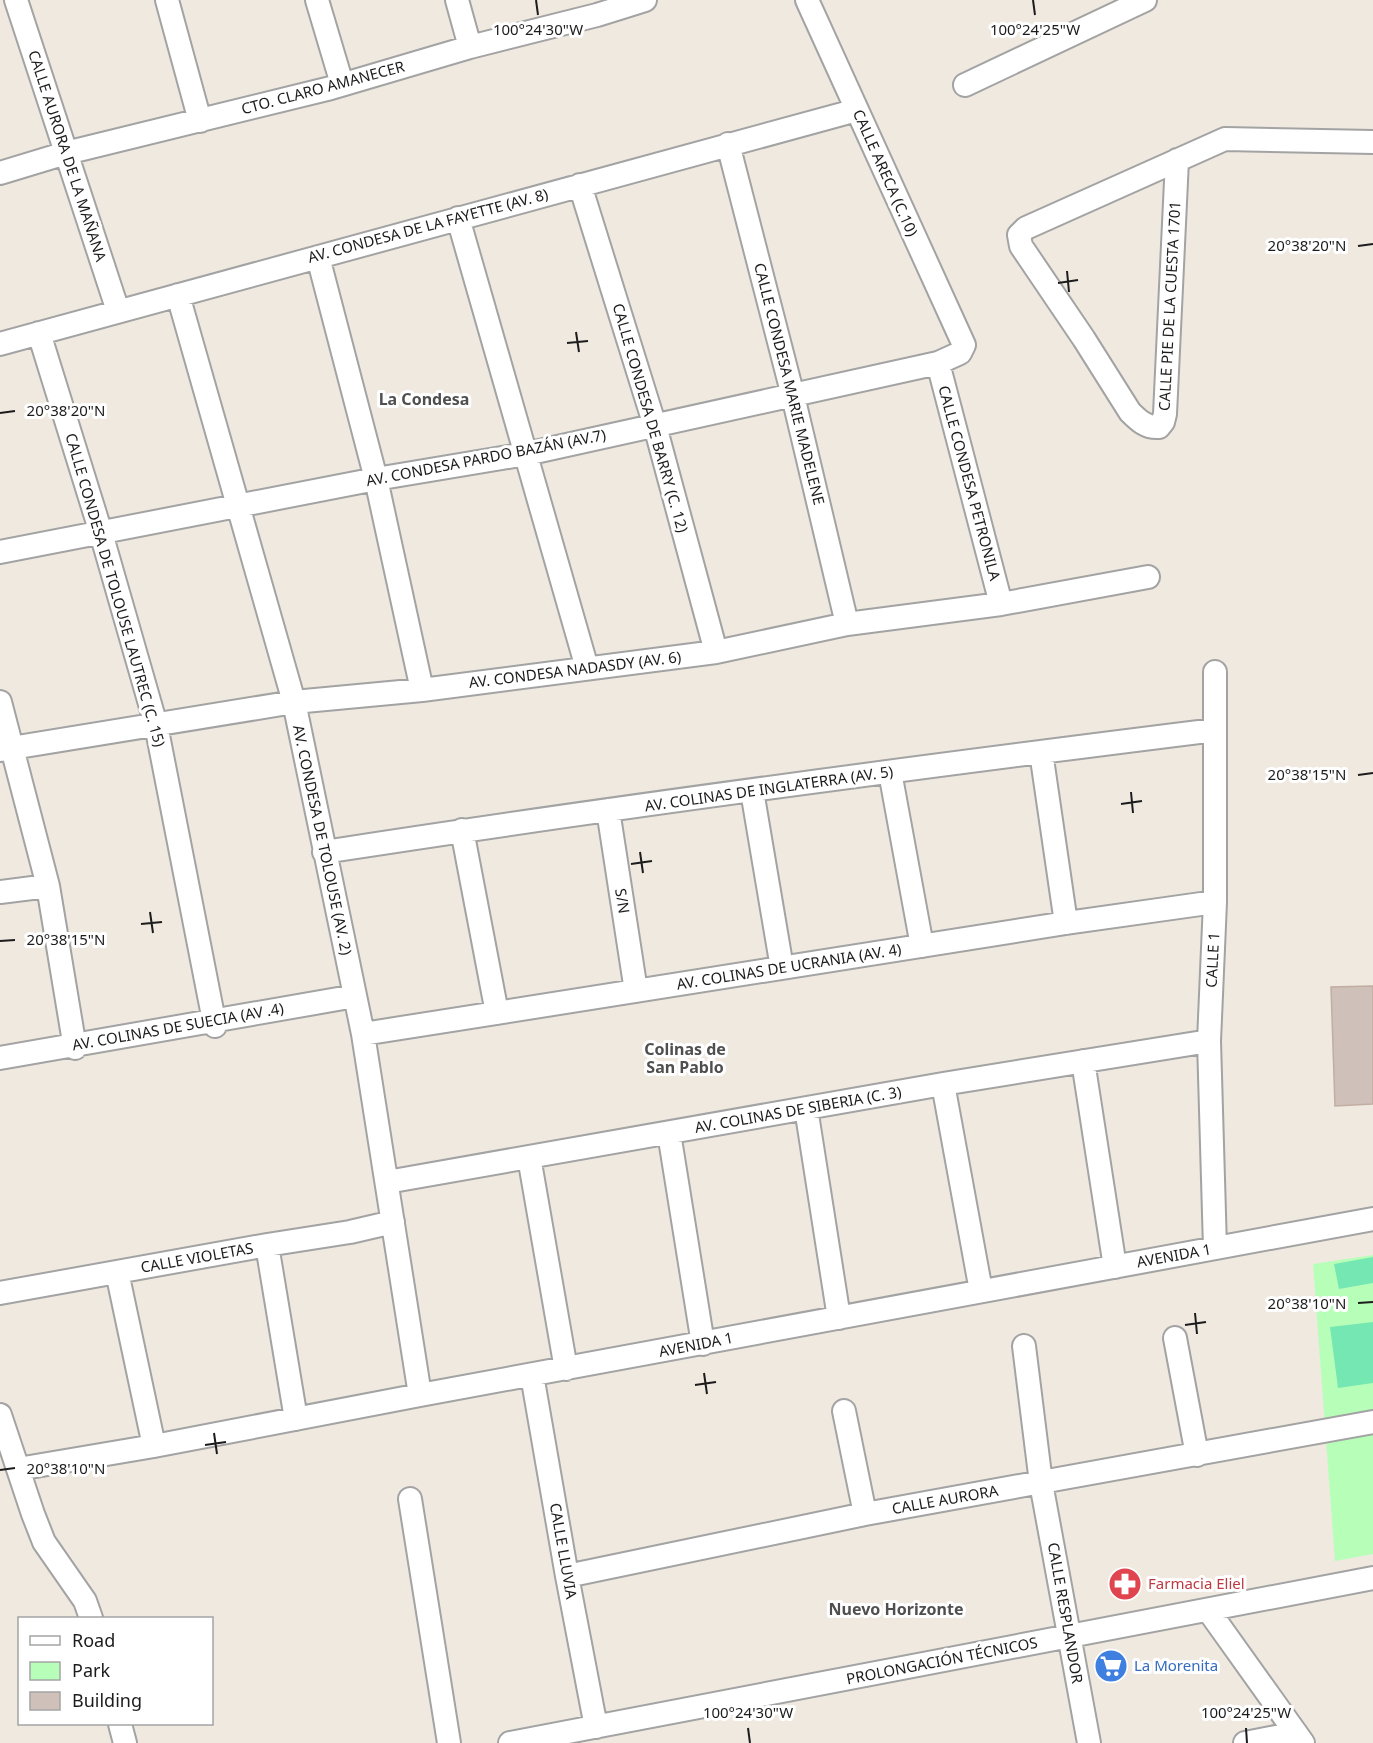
<svg xmlns="http://www.w3.org/2000/svg" width="1373" height="1743" font-family="'Noto Sans',sans-serif">
  <style>
    .park { fill: #b7ffb8 }
    .pitch { fill: #75e7b3 }
    .building { fill: #cfc1b9; stroke: #c2ada1; stroke-width: 1.5 }
    .lines { fill: none; stroke-linecap: round; stroke-linejoin: round }
    .minor-casing { stroke: #a3a3a3; stroke-width: 26 }
    .minor { stroke: #fff; stroke-width: 22 }
    .ticks { fill: none; stroke: #1c1c1c; stroke-width: 2 }
    .labels { text-anchor: middle; stroke-width: 6; stroke-linejoin: round; paint-order: stroke }
    .street-label { font-size: 15px; fill: #1c1c1c; stroke: #fff }
    .health-label { font-size: 15px; fill: #be3a42; stroke: #fff; text-anchor: start }
    .shop-label { font-size: 15px; fill: #366cbe; stroke: #fff; text-anchor: start }
    .neighbourhood-label { font-size: 16px; font-weight: bold; fill: #4f4f4f; stroke: #fff }
    .ticks-label { font-size: 15px; text-anchor: middle; fill: #1c1c1c; stroke: #fff; stroke-width: 6; stroke-linejoin: round; paint-order: stroke }
  </style>
  <rect width="100%" height="100%" fill="#efe9e0"/>
  <path class="park" d="M1373,1255V1554L1335,1561L1313,1264Z"/>
  <path class="pitch" d="M1373,1257V1283L1339,1289L1334,1264Z
    M1373,1322V1383L1338,1388L1330,1327Z"/>
  <path class="building" d="M1373,986V1104L1335,1106L1331,987Z"/>
  <g class="lines">
    <defs>
      <path id="minor" d="M16,0L118,311
        M167,0L200,121
        M317,0L342,84
        M457,0L470,47
        M965,85L1145,0
        M728,144L793,396L847,624
        M1177,160L1165,414L1163,422L1159,427C1146,428 1138,420 1130,412L1084,339L1021,246L1019,235L1026,228L1225,139L1373,142
        M0,173L66,153L331,88L470,47L597,15L645,0
        M580,185L655,426L716,652
        M458,218L587,668
        M318,257L376,479L422,690
        M178,295L294,702L363,1034L420,1395
        M39,333L101,533L156,725L215,1026
        M0,344L857,110
        M938,363L1001,604
        M0,552L376,479L526,454L938,363L960,353L964,345L807,0
        M0,702L48,886L75,1048
        M0,750L294,702L422,690L716,652L847,624L1001,604L1148,577
        M1041,752L1066,923
        M890,772L922,946
        M752,791L782,968
        M608,810L636,991
        M462,830L497,1013
        M324,852C620,806 918,767 1215,730
        M0,892L48,886
        M363,1034L1066,923L1215,902
        M0,1058L355,996
        M1083,1061L1115,1267
        M943,1084L981,1291
        M806,1108L839,1318
        M669,1133L703,1344
        M529,1157L566,1369
        M387,1182L943,1084L1209,1041
        M267,1245L296,1419
        M1215,1248L1209,1041L1215,902V672
        M117,1272L154,1446
        M0,1293L267,1245L350,1232L393,1222
        M1175,1338L1197,1455
        M1024,1346L1041,1483L1089,1743
        M532,1375L567,1576L596,1727
        M844,1411L865,1514
        M0,1415L33,1514L44,1542L85,1601L91,1618
        M18,1469L154,1446L420,1395L1373,1219
        M410,1499L449,1743
        M567,1576L865,1514L1373,1422
        M1208,1610L1303,1743
        M120,1724L125,1743
        M510,1743L1373,1578
        M1245,1743L1296,1733"/>
    </defs>
    <use href="#minor" class="minor-casing"/>
    <use href="#minor" class="minor"/>
  </g>
  <path class="ticks" d="M536,0L538,15M1033,0L1035,15M1358,246L1373,244M1067,271L1069,292M1058,283L1078,280M576,332L579,352M567,343L588,341M0,413L15,411M1358,775L1373,773M1131,792L1133,813M1121,804L1142,801M640,852L643,873M631,864L652,861M150,912L153,933M141,924L162,922M0,941L15,940M1358,1303L1373,1302M1195,1313L1197,1334M1185,1325L1206,1322M704,1373L707,1394M695,1385L716,1382M214,1433L217,1454M205,1445L226,1442M0,1470L15,1468M748,1728L750,1743M1246,1728L1247,1743"/>
  <defs>
    <symbol id="pharmacy-disc" viewBox="-11 -11 22 22"><circle r="9.5" fill="#e0444e" stroke="#fff"/><path d="M-2-6h4v4h4v4h-4v4h-4v-4h-4v-4h4Z" fill="#fff"/></symbol>
    <symbol id="supermarket-disc" viewBox="-11 -11 22 22"><circle r="9.5" fill="#3f7fe0" stroke="#fff"/><path d="M-6-5.5h2.5l.6 2H6L4.5 2H-2.5L-4.4-4H-6ZM-1.5 3.2a1.3 1.3 0 1 0 .1 0ZM3 3.2a1.3 1.3 0 1 0 .1 0Z" fill="#fff"/></symbol>
  </defs>
  <g fill-rule="evenodd">
    <use href="#pharmacy-disc" x="1106" y="1565" width="38" height="38"/>
    <use href="#supermarket-disc" x="1092" y="1647" width="38" height="38"/>
  </g>
  <g class="labels">
    <g class="street-label">
      <text transform="translate(323 88) rotate(-15)" y="5">CTO. CLARO AMANECER</text>
      <text transform="translate(67 156) rotate(72)" y="5">CALLE AURORA DE LA MAÑANA</text>
      <text transform="translate(885 173) rotate(66)" y="5">CALLE ARECA (C.10)</text>
      <text transform="translate(428 226) rotate(-15)" y="5">AV. CONDESA DE LA FAYETTE (AV. 8)</text>
      <text transform="translate(1170 306) rotate(-87)" y="5">CALLE PIE DE LA CUESTA 1701</text>
      <text transform="translate(789 384) rotate(76)" y="5">CALLE CONDESA MARIE MADELENE</text>
      <text transform="translate(650 418) rotate(74)" y="5">CALLE CONDESA DE BARRY (C. 12)</text>
      <text transform="translate(486 458) rotate(-11)" y="5">AV. CONDESA PARDO BAZÁN (AV.7)</text>
      <text transform="translate(969 483) rotate(75)" y="5">CALLE CONDESA PETRONILA</text>
      <text transform="translate(115 590) rotate(74)" y="5">CALLE CONDESA DE TOLOUSE LAUTREC (C. 15)</text>
      <text transform="translate(575 670) rotate(-7)" y="5">AV. CONDESA NADASDY (AV. 6)</text>
      <text transform="translate(769 789) rotate(-8)" y="5">AV. COLINAS DE INGLATERRA (AV. 5)</text>
      <text transform="translate(322 840) rotate(78)" y="5">AV. CONDESA DE TOLOUSE (AV. 2)</text>
      <text transform="translate(622 901) rotate(81)" y="5">S/N</text>
      <text transform="translate(1213 960) rotate(-87)" y="5">CALLE 1</text>
      <text transform="translate(789 967) rotate(-9)" y="5">AV. COLINAS DE UCRANIA (AV. 4)</text>
      <text transform="translate(178 1027) rotate(-10)" y="5">AV. COLINAS DE SUECIA (AV .4)</text>
      <text transform="translate(798 1110) rotate(-10)" y="5">AV. COLINAS DE SIBERIA (C. 3)</text>
      <text transform="translate(1174 1256) rotate(-10)" y="5">AVENIDA 1</text>
      <text transform="translate(197 1258) rotate(-10)" y="5">CALLE VIOLETAS</text>
      <text transform="translate(696 1345) rotate(-11)" y="5">AVENIDA 1</text>
      <text transform="translate(945 1500) rotate(-10)" y="5">CALLE AURORA</text>
      <text transform="translate(563 1551) rotate(80)" y="5">CALLE LLUVIA</text>
      <text transform="translate(1065 1613) rotate(80)" y="5">CALLE RESPLANDOR</text>
      <text transform="translate(942 1661) rotate(-11)" y="5">PROLONGACIÓN TÉCNICOS</text>
    </g>
    <g class="health-label">
      <text x="1148" y="1589">Farmacia Eliel</text>
    </g>
    <g class="shop-label">
      <text x="1134" y="1671">La Morenita</text>
    </g>
    <g class="neighbourhood-label">
      <text x="424" y="405">La Condesa</text>
      <text x="685" y="1055">Colinas de<tspan x="685" dy="18">San Pablo</tspan></text>
      <text x="896" y="1615">Nuevo Horizonte</text>
    </g>
  </g>
  <g class="ticks-label">
    <text x="538" y="35">100°24'30"W</text>
    <text x="1035" y="35">100°24'25"W</text>
    <text x="1307" y="251">20°38'20"N</text>
    <text x="66" y="416">20°38'20"N</text>
    <text x="1307" y="780">20°38'15"N</text>
    <text x="66" y="945">20°38'15"N</text>
    <text x="1307" y="1309">20°38'10"N</text>
    <text x="66" y="1474">20°38'10"N</text>
    <text x="748" y="1718">100°24'30"W</text>
    <text x="1246" y="1718">100°24'25"W</text>
  </g>
  <rect x="18" y="1617" width="195" height="108" fill="#ffffff" stroke="#a4a4a4" stroke-width="1.5"/>
  <rect x="30" y="1636" width="30" height="9" fill="#ffffff" stroke="#a4a4a4" stroke-width="1.5"/>
  <text x="72" y="1647" font-size="18" fill="#1c1c1c">Road</text>
  <rect x="30" y="1662" width="30" height="18" fill="#b7ffb8" stroke="#a4a4a4" stroke-width="1.5"/>
  <text x="72" y="1677" font-size="18" fill="#1c1c1c">Park</text>
  <rect x="30" y="1692" width="30" height="18" fill="#cfc1b9" stroke="#a4a4a4" stroke-width="1.5"/>
  <text x="72" y="1707" font-size="18" fill="#1c1c1c">Building</text>
</svg>
